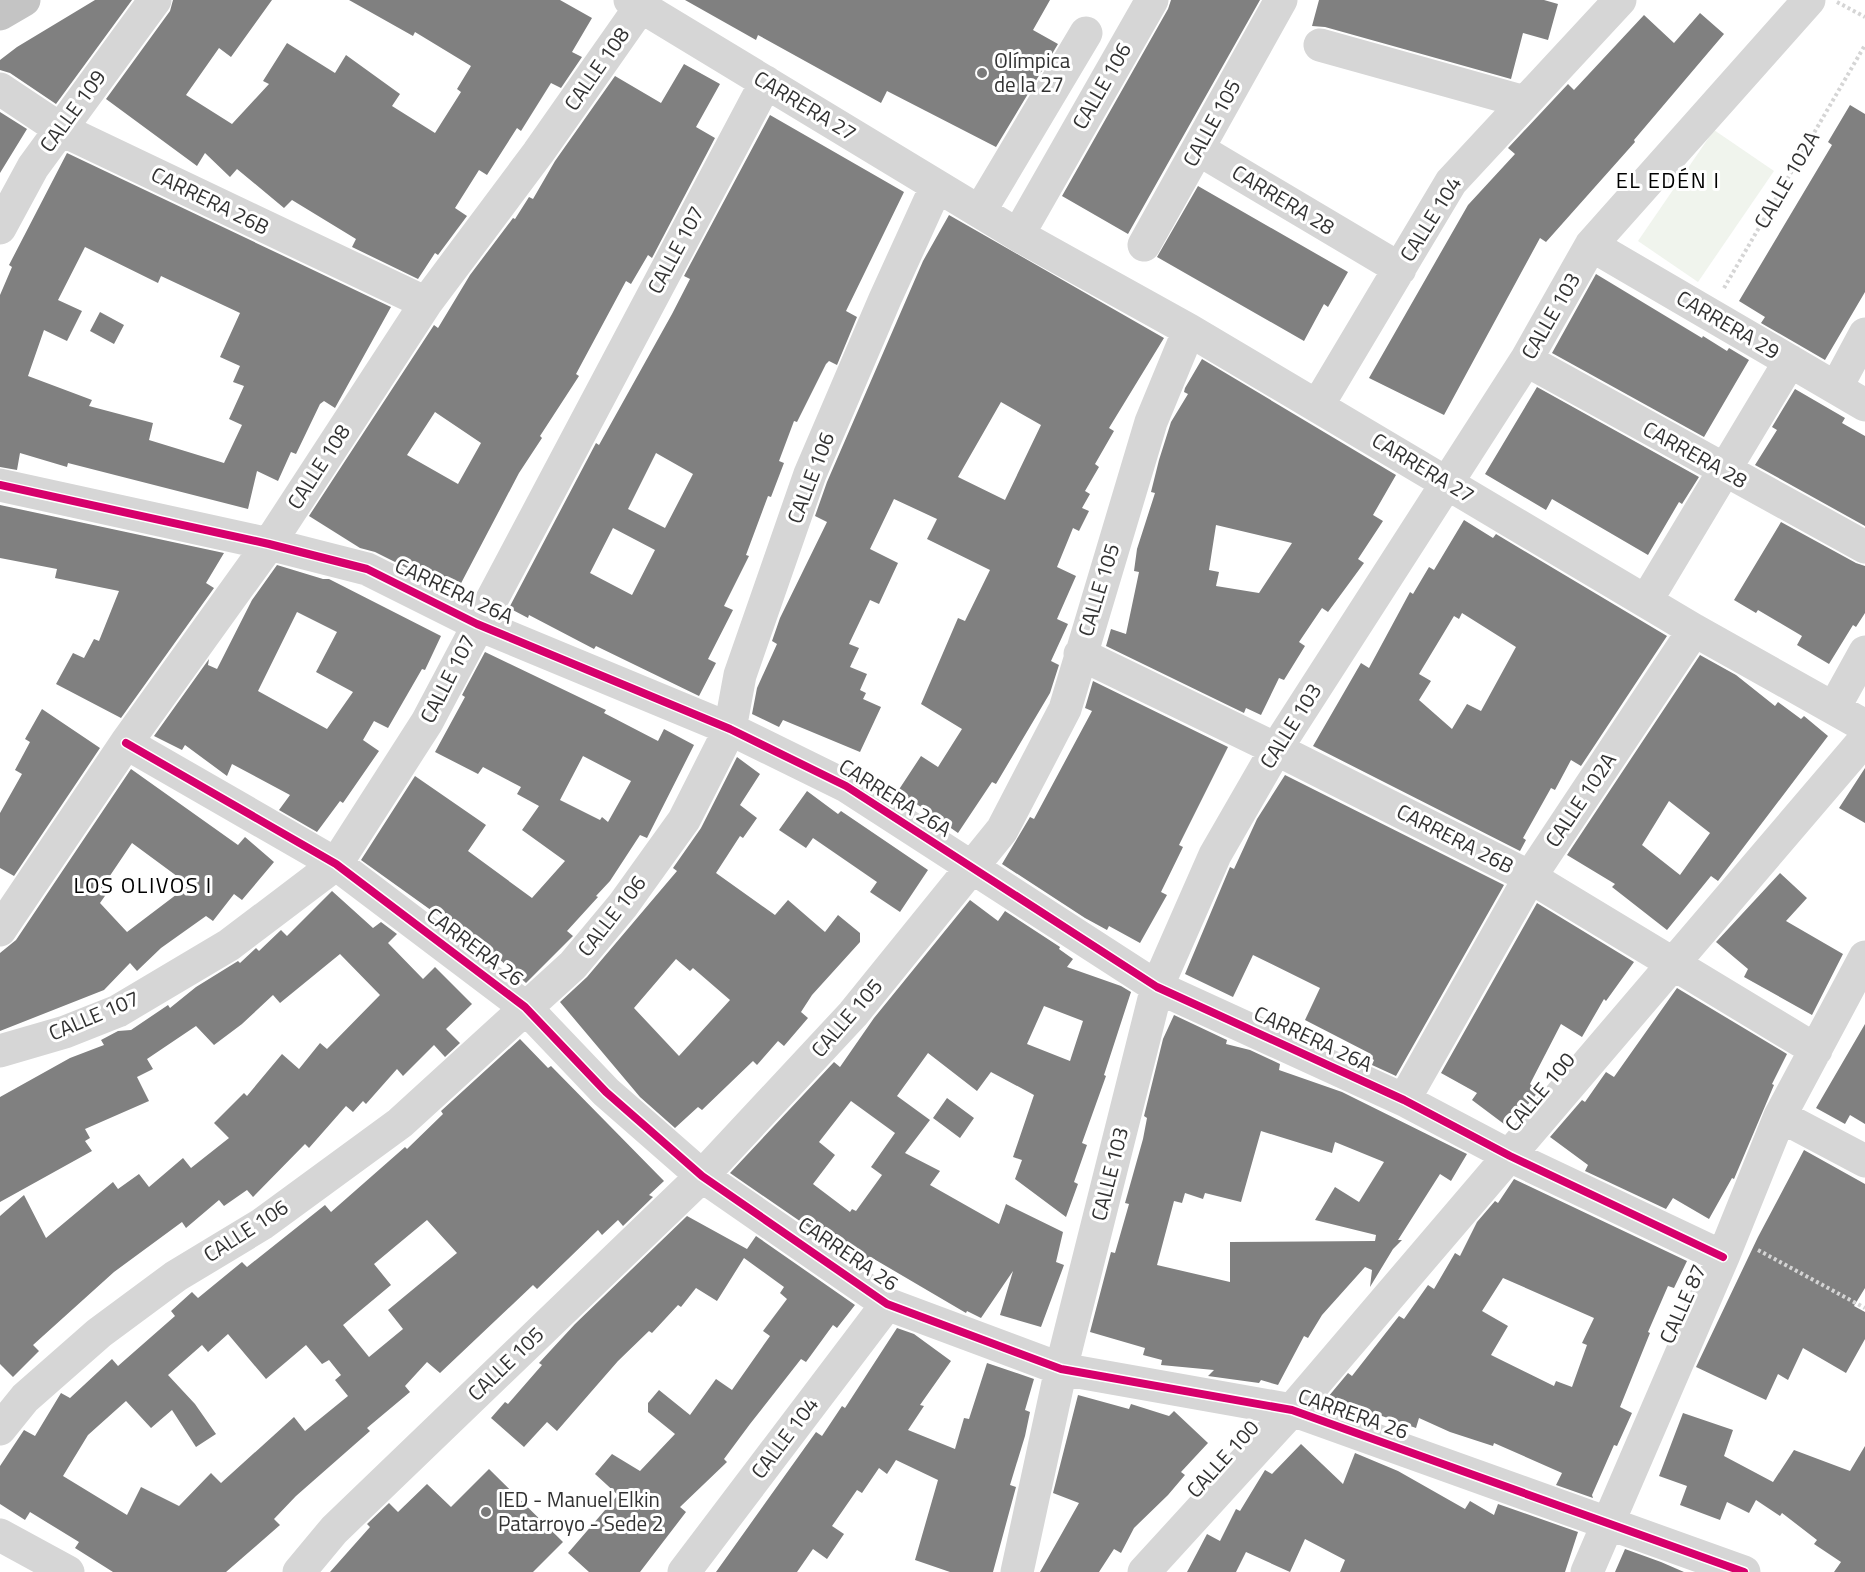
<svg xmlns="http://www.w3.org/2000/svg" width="1865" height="1572" font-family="'Titillium Web',sans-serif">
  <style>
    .green { fill: #f0f4ed }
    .building { fill: #808080; fill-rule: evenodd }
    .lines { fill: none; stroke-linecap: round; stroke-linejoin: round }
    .path { stroke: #d5d5d5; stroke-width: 4; stroke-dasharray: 3 3; stroke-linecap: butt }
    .minor { stroke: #d6d6d6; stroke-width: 33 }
    .highway { stroke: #c4c4c4; stroke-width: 33 }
    .cycleway-casing { stroke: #fff; stroke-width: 11 }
    .cycleway { stroke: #d6006c; stroke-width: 8 }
    .poi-dot { fill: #7a7a7a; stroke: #fff; stroke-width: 2 }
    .labels { text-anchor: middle; stroke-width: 6; stroke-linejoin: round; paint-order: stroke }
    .poi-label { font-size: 21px; fill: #323232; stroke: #fff; text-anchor: start }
    .street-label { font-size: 21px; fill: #323232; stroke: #fff }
    .neighbourhood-label { font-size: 22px; letter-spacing: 1.5px; fill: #000; stroke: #fff }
  </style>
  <rect width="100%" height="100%" fill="#fff"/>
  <path class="green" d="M1714,130L1774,171L1698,282L1638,241Z"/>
  <path class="building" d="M95,0H132L56,104L10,73L0,70V60L17,47Z
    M173,0H272L231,57L219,48L186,95L232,124L269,84L263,81L287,43L335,73L346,55L400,94L392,106L435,133L461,92L457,89L471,66L415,32L413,36L349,0H560L592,18L572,52L582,57L561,88L551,83L521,131L517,128L487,175L479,170L455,208L467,216L438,255L435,253L418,279L352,247L356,239L292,200L284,208L237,169L230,177L205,153L197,166L106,99L170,11Z
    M685,0H1050L1033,30L1058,44L996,147L887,91L881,103L758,35L756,40Z
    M1171,0H1260L1128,234L1062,196L1168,9Z
    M1319,0H1544L1558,4L1548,40L1523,33L1511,79L1325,27L1312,26Z
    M1700,13L1724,34L1634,140L1635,142L1546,242L1540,238L1444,415L1369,378L1468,205L1515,154L1508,148L1568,84L1574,90L1644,15L1674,43Z
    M684,64L720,84L696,127L715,138L652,258L648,255L631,284L626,281L576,374L579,376L540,436L542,438L519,473L458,589L422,568L419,574L375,552L360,548L309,516L434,325L438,328L470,275L513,218L515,219L529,197L533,199L555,161L615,76L661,103ZM435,412L481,443L458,484L407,455Z
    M1850,105L1865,114V292L1825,360L1761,323L1765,317L1739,301L1832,145L1828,142Z
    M0,112L27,129L0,173Z
    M770,115L904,192L846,311L857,317L837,365L829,361L826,364L797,422L794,421L779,461L784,463L771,497L768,496L746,555L749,556L724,606L733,610L708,659L716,663L699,696L596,646L594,649L529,615L528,618L509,608L596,443L599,445L672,314L690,279L684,276ZM656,453L693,474L665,528L628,509ZM613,528L655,550L632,595L590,573Z
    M67,153L391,307L335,408L324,401L320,404L296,454L291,452L278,481L257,471L248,509L68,463L67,467L20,453L17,470L0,467V295L12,267L9,265ZM85,247L158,283L161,276L240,313L220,357L240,366L233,382L244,386L229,419L242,425L224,463L149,440L153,423L89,406L92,400L28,376L44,330L67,341L82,311L58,300Z
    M1198,186L1348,272L1328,307L1324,304L1304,341L1157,257Z
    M949,215L1164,338L1109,428L1114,431L1095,464L1099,467L1085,491L1090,494L1082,508L1089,511L1079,531L1073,528L1057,567L1076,576L1057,619L1068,624L1051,661L1059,665L1050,693L996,784L992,782L958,833L898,791L921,756L938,767L962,729L921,704L958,618L965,621L990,570L927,539L937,519L894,499L870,549L898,563L879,604L870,600L849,644L859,648L850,667L867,674L860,690L866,693L863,699L881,707L860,752L783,720L779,727L752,714L757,688L777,644L772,641L780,618L827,522L815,516L827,482L923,261ZM1001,402L1041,425L1005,500L958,477Z
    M1596,274L1702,338L1703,336L1727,351L1729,348L1749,360L1704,437L1552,353Z
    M100,312L124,325L114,344L90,331Z
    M1202,359L1396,475L1373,515L1383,521L1358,559L1364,563L1328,612L1322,608L1299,642L1305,646L1284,680L1279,678L1261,715L1246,708L1244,713L1106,646L1111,629L1126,634L1139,572L1134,571L1137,549L1155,493L1151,492L1159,460L1171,422L1188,394L1184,392L1185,388ZM1216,525L1292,543L1259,593L1216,586L1219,572L1209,570Z
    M1537,387L1699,477L1682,504L1679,502L1648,555L1552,499L1546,510L1485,474Z
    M1795,389L1845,418L1842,423L1865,436V526L1755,465L1777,430L1772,427Z
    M0,505L224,553L206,583L214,588L121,718L56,684L73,653L84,658L94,639L99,641L119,591L55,578L57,569L0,558Z
    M1464,520L1493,538L1496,534L1667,636L1581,766L1571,760L1555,790L1551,788L1523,838L1526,840L1520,851L1313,746L1361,663L1369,668L1410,592L1413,594L1429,567L1434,570ZM1462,613L1516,647L1481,711L1467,704L1452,729L1419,700L1431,681L1419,674L1454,616L1459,619Z
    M1781,522L1856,563L1865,566V613L1856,627L1853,625L1829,664L1797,645L1802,636L1758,610L1756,613L1734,600Z
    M277,565L323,579H329L441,636L425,670L422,669L388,728L374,721L363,740L379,751L343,803L340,801L317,832L279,810L290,795L232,764L227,776L185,745L182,750L154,736L209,659L208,665L217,669L252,600ZM297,612L337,632L316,672L353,692L327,729L258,691Z
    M485,652L606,710L604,713L658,741L664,729L694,745L647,838L640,835L610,881L596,896L598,897L567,931L573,936L526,983L489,950L488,951L361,860L415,776L486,825L468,851L532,898L565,861L522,830L539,806L517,794L521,787L483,767L478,774L435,752L465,697L462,695ZM583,756L631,781L608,822L602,817L600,820L560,800Z
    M1700,655L1736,675L1775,706L1778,702L1801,719L1804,716L1828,736L1718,881L1711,876L1667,930L1612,887L1615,884L1567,855ZM1669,801L1710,833L1680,875L1642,845Z
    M1093,681L1228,747L1179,845L1183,847L1161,892L1167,895L1140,943L1109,926L1107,930L1085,918L1002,864L1030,817L1034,819L1092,711L1085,708Z
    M42,709L100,748L14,876L0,868V813L22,774L15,770L30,742L25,739Z
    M737,757L760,774L740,805L757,818L743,838L740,836L716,873L775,915L788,900L825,932L838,915L860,933V942L812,995L801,1012L808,1018L784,1046L778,1041L757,1065L753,1061L702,1110L698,1107L675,1128L640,1097L560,1002L587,977L677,871L673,868L701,828ZM676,959L690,971L693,968L730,1000L679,1056L634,1008Z
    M1865,768V823L1839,808Z
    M131,769L238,845L245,837L274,862L242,900L234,894L213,921L206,916L161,948L137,971L130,963L104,990L0,1031V953L16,940ZM132,843L189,885L127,932L100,903L107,893L101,889Z
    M1285,775L1504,885L1396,1076L1372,1065L1374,1060L1369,1057L1371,1054L1305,1020L1320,988L1253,955L1233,997L1185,974L1230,867L1234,869L1257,819Z
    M807,791L838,814L841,811L928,870L900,912L870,892L877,882L813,838L806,848L779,830Z
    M1780,873L1807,898L1786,921L1843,954L1812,1015L1744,977L1748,969L1716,942Z
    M332,891L373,928L381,922L397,934L388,943L423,979L435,967L472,1004L446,1029L460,1043L445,1057L434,1045L403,1076L397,1069L366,1104L363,1101L353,1112L346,1106L309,1148L305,1144L253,1197L247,1190L224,1206L219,1200L186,1228L182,1222L114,1272L33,1345L39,1351L13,1377L0,1364V1216L24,1195L46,1238L113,1182L118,1189L139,1174L149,1187L183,1158L191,1168L229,1138L214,1123L244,1093L247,1096L282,1054L299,1069L320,1043L327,1049L380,995L340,954L280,1003L273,995L242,1024L214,1045L196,1026L147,1059L153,1069L137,1077L149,1101L85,1129L90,1138L85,1141L92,1151L0,1202V1097L70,1058L104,1045L101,1040L118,1031L131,1030L168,1005L170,1008L196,987L238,961L240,963L256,948L259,951L281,930L287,936Z
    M970,900L998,921L1005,911L1060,947L1059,949L1073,959L1067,967L1121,986L1131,992L1104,1075L1106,1076L1082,1143L1087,1145L1074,1182L1078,1184L1066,1217L1015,1179L1022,1160L1013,1157L1034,1095L991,1072L977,1091L928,1053L897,1096L930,1120L905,1153L940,1171L930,1185L999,1224L1006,1204L1063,1232L1056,1262L1064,1265L1041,1327L1000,1315L1013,1271L981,1318L967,1311L966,1313L874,1259L868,1268L730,1173L834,1062L840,1067L874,1018ZM1044,1006L1083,1021L1070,1061L1027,1044ZM851,1101L895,1133L871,1167L882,1175L856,1211L852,1209L850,1212L813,1184L835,1155L819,1142Z
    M1537,903L1634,962L1606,1001L1604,999L1582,1037L1561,1024L1530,1084L1539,1091L1520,1114L1515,1110L1504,1124L1472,1100L1477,1093L1441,1073Z
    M1677,988L1787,1054L1772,1084L1774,1085L1734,1179L1732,1178L1709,1219L1673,1198L1666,1209L1585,1171L1588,1165L1550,1137L1582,1100L1585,1102L1606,1072L1614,1077Z
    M1174,1015L1227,1040L1226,1044L1250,1050L1280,1064L1279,1070L1342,1092L1467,1154L1451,1181L1440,1174L1398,1240H1402L1393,1249L1370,1287L1372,1270L1365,1267L1322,1315L1308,1338L1304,1336L1278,1385L1261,1380L1259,1383L1208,1376L1214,1370L1161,1365L1162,1360L1143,1355L1145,1348L1090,1332L1111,1252L1115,1253L1129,1204L1125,1203L1143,1139L1147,1118L1144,1116L1163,1039ZM1261,1131L1332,1153L1335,1142L1384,1162L1359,1202L1335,1187L1315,1220L1376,1235L1375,1241L1230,1242V1282L1157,1265L1174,1201L1182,1203L1185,1193L1203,1199L1205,1193L1241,1202Z
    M1865,1024V1124L1850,1115L1845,1124L1816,1108Z
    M520,1039L548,1068L551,1066L664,1181L649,1195L653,1197L623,1226L618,1220L602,1235L598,1230L537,1289L533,1285L440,1373L427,1362L405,1386L410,1392L367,1428L370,1431L296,1496L274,1519L280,1525L226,1572H113L75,1548L79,1542L30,1512L25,1520L0,1504V1466L24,1430L35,1436L61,1393L70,1398L112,1359L118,1366L175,1316L171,1311L192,1292L198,1298L242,1262L247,1267L325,1205L331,1212L405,1147L407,1149L443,1114L441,1111ZM427,1220L457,1253L388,1310L403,1329L369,1357L343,1325L391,1285L374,1264ZM228,1334L266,1379L306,1345L322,1364L329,1360L341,1375L335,1380L348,1396L305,1431L294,1417L221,1483L211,1473L179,1506L141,1487L127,1515L63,1476L88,1435L126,1401L151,1428L172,1410L196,1447L216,1434L195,1404L168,1375L202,1345L208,1352Z
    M947,1098L974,1118L960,1138L933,1118Z
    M1804,1150L1865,1184V1288L1854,1306L1865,1312V1339L1846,1373L1803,1348L1788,1380L1778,1374L1766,1400L1696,1367L1758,1237Z
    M1514,1179L1687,1261L1674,1288L1668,1286L1648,1332L1650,1333L1620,1407L1632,1413L1617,1446L1614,1445L1592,1495L1593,1498L1556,1485L1562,1473L1494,1443L1493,1446L1450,1432L1419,1418L1416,1428L1328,1397L1348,1373L1352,1376L1399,1316L1404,1319L1428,1285L1434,1289L1455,1253L1460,1256L1477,1222L1495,1201L1498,1203ZM1503,1278L1594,1318L1582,1343L1587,1345L1572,1387L1556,1381L1554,1386L1491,1355L1508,1326L1482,1311Z
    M687,1216L747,1249L756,1236L855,1305L837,1328L833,1325L806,1362L801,1359L750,1424L724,1459L727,1462L680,1507L686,1512L640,1572H589L568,1553L618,1495L595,1474L612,1454L640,1471L675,1434L648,1412V1403L659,1390L690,1415L716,1379L732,1390L770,1336L763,1331L787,1299L780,1293L784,1287L744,1258L717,1301L696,1288L681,1307L678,1305L652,1333L649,1331L618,1361L557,1431L547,1422L524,1447L491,1418L505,1402L508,1404L542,1365L539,1363L575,1324Z
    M897,1328L914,1334L951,1361L920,1405L924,1406L908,1430L955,1449L964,1418L969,1419L987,1363L1034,1379L1025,1410L1030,1412L1025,1436L1010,1485L1016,1487L993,1572H950L915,1560L938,1480L896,1460L887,1474L879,1468L862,1493L857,1490L832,1526L844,1534L827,1559L813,1549L797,1572H716L816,1432L822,1436L842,1406L845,1408Z
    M1078,1395L1129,1409L1131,1404L1169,1416L1174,1411L1208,1443L1181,1472L1185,1475L1168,1495L1134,1528L1121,1553L1114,1549L1099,1572H1040L1079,1503L1053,1493Z
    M1683,1413L1733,1430L1724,1456L1773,1482L1794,1450L1850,1471L1865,1446V1572H1834L1841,1562L1814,1544L1817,1540L1782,1513L1780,1516L1756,1500L1749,1513L1727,1502L1720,1520L1680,1505L1687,1486L1659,1476Z
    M1301,1444L1343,1484L1355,1453L1398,1471L1465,1509L1470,1501L1494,1515L1498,1504L1578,1532L1565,1572H1340L1345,1560L1305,1539L1290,1572L1246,1552L1236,1572H1187L1207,1534L1220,1541L1236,1509L1240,1511L1265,1470L1272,1474Z
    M489,1469L563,1542L533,1572H330L370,1527L367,1524L389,1503L398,1512L427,1484L451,1507Z
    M1625,1549L1661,1562L1684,1572H1615Z"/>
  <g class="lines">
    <path class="path" d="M1837,2L1865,17
      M1724,288L1865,45
      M1758,1250L1865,1308"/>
    <path class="minor" d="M630,0L1018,235L1189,330L1694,630L1865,726
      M1320,45L1525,102
      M0,89L60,129L426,303
      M1198,149L1400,269
      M980,211L1086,33
      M0,228L33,167L155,0
      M1018,235L1152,0
      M1144,245L1281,0
      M1591,245L1865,405
      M1526,360L1865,547
      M1836,388L1865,334
      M1318,405L1451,182L1620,0
      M0,485L269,544L367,569L477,624L730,729L846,786L1157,987L1404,1100L1510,1156L1723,1257
      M1646,601L1790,361
      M1080,654L1276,749L1530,877L1816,1050
      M1834,708L1865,652
      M126,743L336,864L525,1007L606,1092L702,1176L887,1304L1061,1369L1292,1410L1744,1572
      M0,930L126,743L269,544L426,303L538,153L641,6
      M0,1051L65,1032L118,1011L229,945L336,864L427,722L766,82
      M1404,1100L1530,877L1694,630
      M1780,1116L1865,1161
      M0,1429L25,1398L99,1333L176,1276L262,1224L400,1123L573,965L623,905L684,820L730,729L740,675L810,474L885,299L936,187
      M0,1535L68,1572
      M299,1572L334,1530L702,1176L853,1014L1002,830L1065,709L1151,422L1189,330
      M684,1572L887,1304
      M1017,1572L1061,1369L1157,987L1215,855L1276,749L1526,360L1591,245L1809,0
      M1144,1572L1292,1410L1865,739
      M1587,1572L1723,1257L1780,1116L1865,957"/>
    <path class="highway" d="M0,14L24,0"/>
    <defs>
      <path id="cycleway" d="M0,485L269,544L367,569L477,624L730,729L846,786L1157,987L1404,1100L1510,1156L1723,1257
        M126,743L336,864L525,1007L606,1092L702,1176L887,1304L1061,1369L1292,1410L1744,1572"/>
    </defs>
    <use href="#cycleway" class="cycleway-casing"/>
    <use href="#cycleway" class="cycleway"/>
  </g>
  <g class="poi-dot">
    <circle cx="982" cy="73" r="6"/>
    <circle cx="486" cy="1512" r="6"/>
  </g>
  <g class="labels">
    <g class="poi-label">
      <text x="994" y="68">Olímpica<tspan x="994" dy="24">de la 27</tspan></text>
      <text x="498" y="1507">IED - Manuel Elkin<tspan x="498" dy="24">Patarroyo - Sede 2</tspan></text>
    </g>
    <g class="street-label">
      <text transform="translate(597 69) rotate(-55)" y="7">CALLE 108</text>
      <text transform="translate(1102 86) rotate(-60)" y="7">CALLE 106</text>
      <text transform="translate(805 106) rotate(31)" y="7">CARRERA 27</text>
      <text transform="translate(73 111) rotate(-54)" y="7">CALLE 109</text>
      <text transform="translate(1212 123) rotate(-61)" y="7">CALLE 105</text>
      <text transform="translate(1787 180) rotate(-60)" y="7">CALLE 102A</text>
      <text transform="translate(1283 200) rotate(31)" y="7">CARRERA 28</text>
      <text transform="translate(210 201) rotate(26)" y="7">CARRERA 26B</text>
      <text transform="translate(1431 219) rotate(-58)" y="7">CALLE 104</text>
      <text transform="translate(676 250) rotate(-62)" y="7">CALLE 107</text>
      <text transform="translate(1551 316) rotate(-60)" y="7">CALLE 103</text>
      <text transform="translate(1728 325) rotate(30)" y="7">CARRERA 29</text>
      <text transform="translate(1695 455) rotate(29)" y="7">CARRERA 28</text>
      <text transform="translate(319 467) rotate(-57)" y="7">CALLE 108</text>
      <text transform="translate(1423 468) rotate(31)" y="7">CARRERA 27</text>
      <text transform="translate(811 478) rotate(-69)" y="7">CALLE 106</text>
      <text transform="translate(1099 590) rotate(-73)" y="7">CALLE 105</text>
      <text transform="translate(454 591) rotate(25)" y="7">CARRERA 26A</text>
      <text transform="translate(448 679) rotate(-63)" y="7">CALLE 107</text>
      <text transform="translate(1291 726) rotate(-58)" y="7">CALLE 103</text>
      <text transform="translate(895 798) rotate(32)" y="7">CARRERA 26A</text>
      <text transform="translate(1581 800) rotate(-56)" y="7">CALLE 102A</text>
      <text transform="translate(1455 839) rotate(27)" y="7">CARRERA 26B</text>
      <text transform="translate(612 916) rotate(-52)" y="7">CALLE 106</text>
      <text transform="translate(475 947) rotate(37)" y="7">CARRERA 26</text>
      <text transform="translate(94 1016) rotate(-23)" y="7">CALLE 107</text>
      <text transform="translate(847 1018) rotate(-49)" y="7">CALLE 105</text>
      <text transform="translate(1313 1039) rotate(25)" y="7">CARRERA 26A</text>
      <text transform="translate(1540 1092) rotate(-50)" y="7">CALLE 100</text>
      <text transform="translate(1110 1174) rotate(-76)" y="7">CALLE 103</text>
      <text transform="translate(246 1231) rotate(-33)" y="7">CALLE 106</text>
      <text transform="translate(848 1254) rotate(34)" y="7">CARRERA 26</text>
      <text transform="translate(1683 1304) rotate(-66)" y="7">CALLE 87</text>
      <text transform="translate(506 1364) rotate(-44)" y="7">CALLE 105</text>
      <text transform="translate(1353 1414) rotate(19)" y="7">CARRERA 26</text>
      <text transform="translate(785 1438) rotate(-53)" y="7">CALLE 104</text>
      <text transform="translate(1223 1459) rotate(-48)" y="7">CALLE 100</text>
    </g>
    <g class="neighbourhood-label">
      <text x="1668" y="188">EL EDÉN I</text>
      <text x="143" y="893">LOS OLIVOS I</text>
    </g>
  </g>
</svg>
